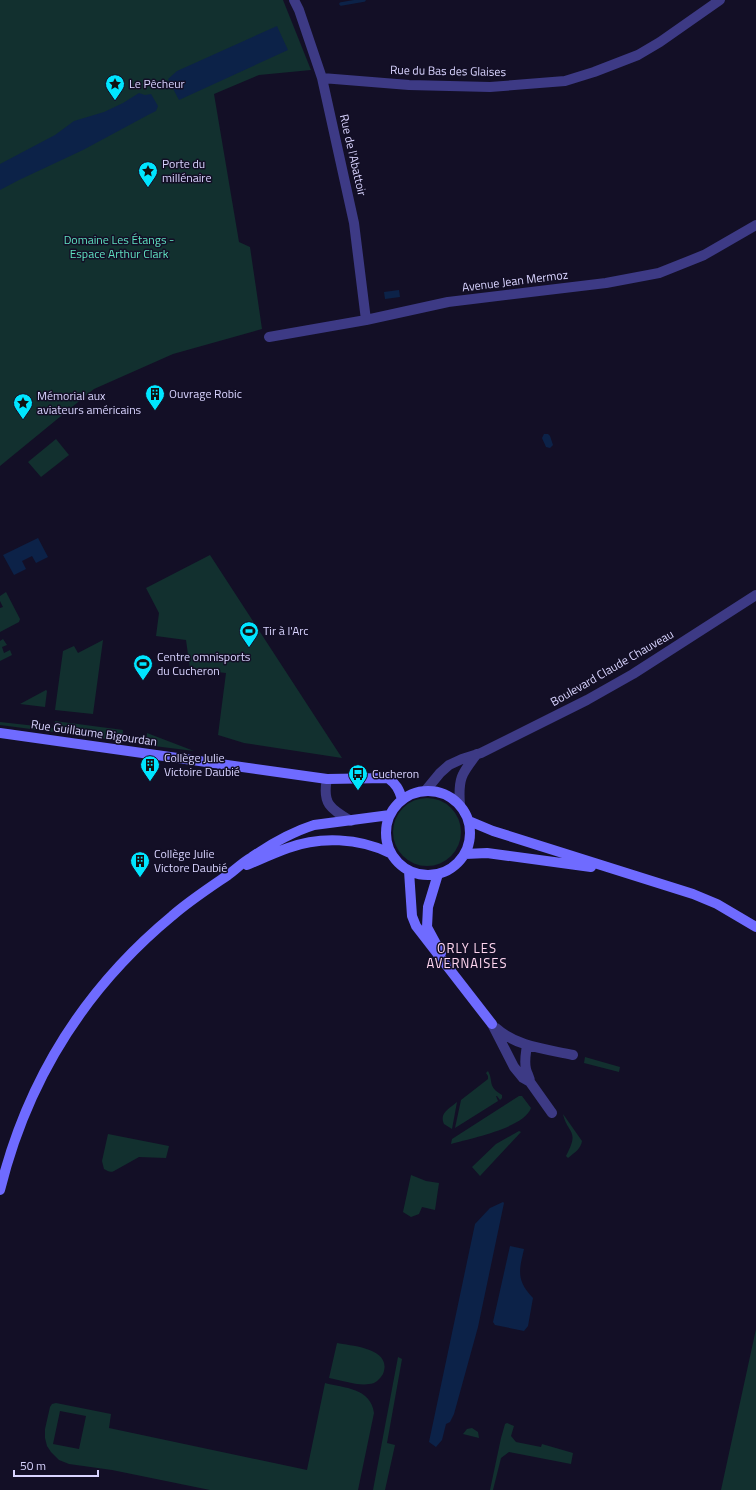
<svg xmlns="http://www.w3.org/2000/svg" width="756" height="1490" font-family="'Titillium Web',sans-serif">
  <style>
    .green { fill: #12302f; fill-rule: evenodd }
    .water { fill: #0c2248 }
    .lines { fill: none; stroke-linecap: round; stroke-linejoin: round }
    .stream { stroke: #0c2248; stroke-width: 3.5 }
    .street { stroke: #3d3a85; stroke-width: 10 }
    .secondary { stroke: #6f6bff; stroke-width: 10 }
    .labels { text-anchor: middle; stroke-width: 3; stroke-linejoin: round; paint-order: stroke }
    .street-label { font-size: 12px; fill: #d9d4ff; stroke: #130f26 }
    .poi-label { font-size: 12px; fill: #d9d4ff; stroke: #130f26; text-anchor: start }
    .park-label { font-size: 12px; fill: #5fe0c0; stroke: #130f26 }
    .neighbourhood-label { font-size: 13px; letter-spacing: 1px; fill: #ffd6f0; stroke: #130f26 }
  </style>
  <rect width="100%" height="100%" fill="#130f26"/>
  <path class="green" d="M0,0H283L311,70L259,75L214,94L239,242L250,247L262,329L173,354L94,389L0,466Z
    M56,439L69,455L41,477L28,462Z
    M210,555L342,758L244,743L218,735L226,673L190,669L186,640L156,636L159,613L146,588Z
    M6,592L20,619L19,622L0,632V608L3,607L0,601V596Z
    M3,639L7,645L2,647L4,653L10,650L12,655L0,661V641Z
    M103,640L93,714L55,710L63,651L74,646L78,653Z
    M46,690L47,691L45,707L20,704Z
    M55,721L123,730L122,741L0,725V722L54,728Z
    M147,733L194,751L146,745Z
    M393 832a34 34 0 1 1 68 0a34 34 0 1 1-68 0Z
    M585,1057L620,1067L619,1072L584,1063Z
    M488,1071C494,1082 487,1086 502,1095V1098L500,1100L497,1096H496L498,1101L455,1128L461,1100L488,1079V1076L486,1073Z
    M519,1096H522L531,1108C524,1128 471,1138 451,1144L452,1139Z
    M457,1102L452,1129L444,1124C439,1113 449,1109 457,1102Z
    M563,1114L582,1141C581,1149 574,1153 568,1158L566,1156C580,1129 568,1135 563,1114Z
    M519,1131L521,1132L480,1176L472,1167L496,1144Z
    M108,1134L169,1146L166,1158L139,1157L114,1171C110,1173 108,1171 104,1169L102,1161Z
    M411,1175L426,1181L439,1183L435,1210L422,1207L419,1214L411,1217L403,1212Z
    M756,1329V1490H721Z
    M337,1343C352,1346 393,1348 383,1374C380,1379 375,1384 369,1384C358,1386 340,1380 329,1378Z
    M398,1357L402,1359L387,1443L395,1445L385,1490H373Z
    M325,1383C344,1388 371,1388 374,1413L358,1490H210L112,1470L69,1464L59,1460L51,1452L47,1446L45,1438V1429L50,1407L52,1404L56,1403L111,1414L109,1428L307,1470ZM60,1411L86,1416L79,1449L53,1444Z
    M507,1423L514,1426L511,1436L516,1442L541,1447L542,1444L573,1453L571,1464L509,1452L501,1458L493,1490H490L501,1438L505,1424Z
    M472,1428L478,1432L479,1438L463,1434L467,1429Z"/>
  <path class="water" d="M277,26L288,50L179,100L168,79L177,71Z
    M139,93L145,95L151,94L158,106L156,111L148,115L83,150L19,180L0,190V164L55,135L74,121L104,112L123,103Z
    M399,290L400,297L385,299L384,292Z
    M544,434H548L550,436L553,445L550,448L546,447L542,438Z
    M38,538L48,557L36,563L32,556L22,561L26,569L14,575L3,555Z
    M503,1202L504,1203L478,1327L454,1414L450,1422L446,1424L442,1440L436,1447L429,1442L475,1224L490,1208Z
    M510,1246L524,1249C519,1271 516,1280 533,1298L528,1326L524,1331L495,1325L493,1322Z"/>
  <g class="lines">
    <path class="stream" d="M341,4L364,0"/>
    <path class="street" d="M294,0L299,10L322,78L354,223L366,320
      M322,78L409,85L490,87L565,81L594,72L638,55L660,42L720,0
      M269,337L366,320L448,302L606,283L659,273L704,255L756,225
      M327,779C322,803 330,809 351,821
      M426,790L440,773L449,765L462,759L481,753L587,700L633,674L756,595
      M460,805C458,779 461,774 477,754
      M492,1024L514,1067L523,1078L530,1082L552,1113
      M496,1028C517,1047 546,1049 573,1055
      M527,1045C526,1053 524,1061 526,1069C527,1074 530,1077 530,1082"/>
    <path class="secondary" d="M0,733L327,779L388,778C396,784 399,789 402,799
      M386 833a42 42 0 1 1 84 0a42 42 0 1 1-84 0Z
      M469,821L493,831L693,894L717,904L756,927
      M465,854L487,853L591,867
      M247,865C261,859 274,853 288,848C320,836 359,838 390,853
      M409,871L412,916L416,926L492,1024
      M438,874L428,907L427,927L441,953
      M0,1190C27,1081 85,988 172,916C189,901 209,888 228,875C236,869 243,862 252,857C271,844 292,832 314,825L390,815"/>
  </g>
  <defs>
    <symbol id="sight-pin" viewBox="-11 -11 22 30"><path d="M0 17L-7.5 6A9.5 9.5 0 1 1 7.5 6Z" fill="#00e5ff" stroke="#130f26"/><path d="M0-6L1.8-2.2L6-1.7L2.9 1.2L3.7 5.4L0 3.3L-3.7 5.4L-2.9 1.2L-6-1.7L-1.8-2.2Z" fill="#111"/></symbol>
    <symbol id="building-pin" viewBox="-11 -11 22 30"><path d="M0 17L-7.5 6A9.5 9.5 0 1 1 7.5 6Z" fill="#00e5ff" stroke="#130f26"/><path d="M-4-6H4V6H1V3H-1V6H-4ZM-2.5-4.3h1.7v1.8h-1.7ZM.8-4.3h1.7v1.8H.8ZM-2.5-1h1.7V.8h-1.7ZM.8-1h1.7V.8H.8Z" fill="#111"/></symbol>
    <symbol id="stadium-pin" viewBox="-11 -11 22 30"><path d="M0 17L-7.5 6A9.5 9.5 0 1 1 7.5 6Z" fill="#00e5ff" stroke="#130f26"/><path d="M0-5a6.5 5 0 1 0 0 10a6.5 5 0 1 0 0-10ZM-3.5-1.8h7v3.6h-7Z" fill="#111"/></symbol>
    <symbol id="bus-pin" viewBox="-11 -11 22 30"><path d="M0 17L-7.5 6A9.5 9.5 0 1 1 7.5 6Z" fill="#00e5ff" stroke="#130f26"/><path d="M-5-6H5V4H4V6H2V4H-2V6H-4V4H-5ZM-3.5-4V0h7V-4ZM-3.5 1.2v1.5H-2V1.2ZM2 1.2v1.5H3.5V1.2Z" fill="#111"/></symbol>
  </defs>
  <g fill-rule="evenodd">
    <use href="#sight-pin" x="104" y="73" width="22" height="30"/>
    <use href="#sight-pin" x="137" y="160" width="22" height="30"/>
    <use href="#building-pin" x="144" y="383" width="22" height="30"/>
    <use href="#sight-pin" x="12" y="392" width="22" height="30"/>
    <use href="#stadium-pin" x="238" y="620" width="22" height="30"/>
    <use href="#stadium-pin" x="132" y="653" width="22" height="30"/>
    <use href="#building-pin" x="139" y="754" width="22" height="30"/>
    <use href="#bus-pin" x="347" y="763" width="22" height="30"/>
    <use href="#building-pin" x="129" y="850" width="22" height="30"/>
  </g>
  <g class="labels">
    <g class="street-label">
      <text transform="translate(448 71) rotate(1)" y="4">Rue du Bas des Glaises</text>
      <text transform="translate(353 155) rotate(77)" y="4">Rue de l'Abattoir</text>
      <text transform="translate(515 281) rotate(-7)" y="4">Avenue Jean Mermoz</text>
      <text transform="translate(612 668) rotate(-30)" y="4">Boulevard Claude Chauveau</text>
      <text transform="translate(94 733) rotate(8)" y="4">Rue Guillaume Bigourdan</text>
    </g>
    <g class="poi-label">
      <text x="129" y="88">Le Pêcheur</text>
      <text x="162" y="168">Porte du<tspan x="162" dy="14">millénaire</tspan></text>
      <text x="169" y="398">Ouvrage Robic</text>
      <text x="37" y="400">Mémorial aux<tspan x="37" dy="14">aviateurs américains</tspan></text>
      <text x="263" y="635">Tir à l'Arc</text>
      <text x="157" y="661">Centre omnisports<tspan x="157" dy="14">du Cucheron</tspan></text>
      <text x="164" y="762">Collège Julie<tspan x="164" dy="14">Victoire Daubié</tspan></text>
      <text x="372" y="778">Cucheron</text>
      <text x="154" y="858">Collège Julie<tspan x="154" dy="14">Victore Daubié</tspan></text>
    </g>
    <g class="park-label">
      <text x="119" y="244">Domaine Les Étangs -<tspan x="119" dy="14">Espace Arthur Clark</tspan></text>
    </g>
    <g class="neighbourhood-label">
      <text x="467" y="953">ORLY LES<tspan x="467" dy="15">AVERNAISES</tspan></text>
    </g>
  </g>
  <path d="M14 1470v6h84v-6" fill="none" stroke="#d9d4ff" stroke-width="2"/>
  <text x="20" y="1470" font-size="12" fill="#d9d4ff" stroke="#130f26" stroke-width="3" paint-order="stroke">50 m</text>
</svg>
